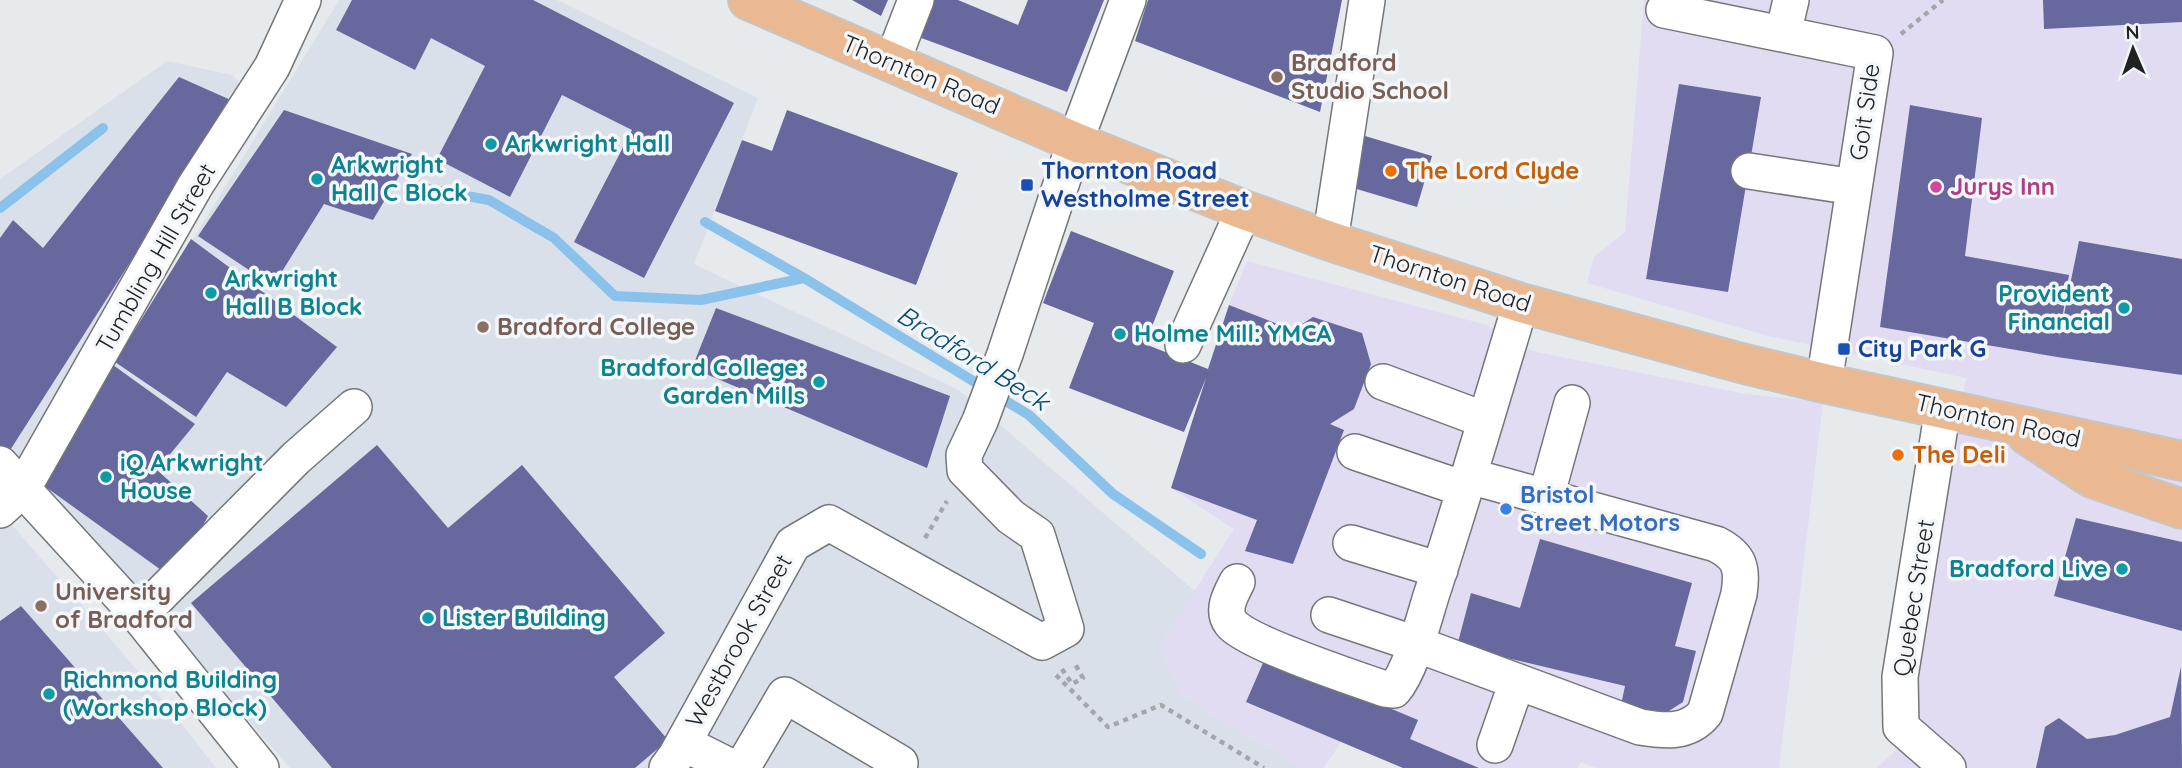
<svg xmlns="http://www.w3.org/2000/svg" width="2182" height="768" font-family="Quicksand,sans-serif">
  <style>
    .commercial { fill: #e1dcf2 }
    .built { fill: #d9e0ea }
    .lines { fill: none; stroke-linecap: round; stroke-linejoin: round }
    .stream { stroke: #8bc2ec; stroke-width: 10 }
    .building { fill: #67689d }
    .minor-casing { stroke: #747679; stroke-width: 38 }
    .major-casing { stroke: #c5c6c6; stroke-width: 42 }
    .path { stroke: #a4a7a9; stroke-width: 4.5; stroke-dasharray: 5 5; stroke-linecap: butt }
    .minor { stroke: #fff; stroke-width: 35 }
    .major { stroke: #ebb991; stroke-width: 38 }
    .education-dot { fill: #8d6e63; stroke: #f4f7fa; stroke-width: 2.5 }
    .culture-dot { fill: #0f9aa8; stroke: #f4f7fa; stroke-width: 2.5 }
    .food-dot { fill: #e8710a; stroke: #f4f7fa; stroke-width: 2.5 }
    .transit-dot { fill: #1a4fb4; stroke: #f4f7fa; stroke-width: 2.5 }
    .hotel-dot { fill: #d1479c; stroke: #f4f7fa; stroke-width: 2.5 }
    .shop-dot { fill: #3f7fe0; stroke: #f4f7fa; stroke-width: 2.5 }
    .labels { text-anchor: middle; stroke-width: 7; stroke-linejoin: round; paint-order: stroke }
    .education-label { font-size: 24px; font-weight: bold; fill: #785e54; stroke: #f4f7fa; text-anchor: start }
    .street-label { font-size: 24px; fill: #212224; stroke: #f4f7fa }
    .culture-label { font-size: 24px; font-weight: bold; fill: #0d838f; stroke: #f4f7fa; text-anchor: start }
    .transit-label { font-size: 24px; font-weight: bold; fill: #164399; stroke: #f4f7fa; text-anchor: start }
    .food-label { font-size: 24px; font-weight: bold; fill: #c56008; stroke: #f4f7fa; text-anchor: start }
    .hotel-label { font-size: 24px; font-weight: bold; fill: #b23c85; stroke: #f4f7fa; text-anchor: start }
    .shop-label { font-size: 24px; font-weight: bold; fill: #366cbe; stroke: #f4f7fa; text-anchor: start }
    .water-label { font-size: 26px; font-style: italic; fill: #094d74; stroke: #f4f7fa }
  </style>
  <rect width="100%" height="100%" fill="#e7eaed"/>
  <path class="commercial" d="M1644,0H2182V768H1876L1906,742L1925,606L1966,378L1768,336L1587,283L1594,257L1625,232Z
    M1247,261L1487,325L1532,351L1746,394L1823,402L1779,768H1596L1581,762L1577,768H1403L1341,742L1324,768H1302L1182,697L1159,646L1234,529L1171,488L1229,305Z"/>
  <path class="built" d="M339,0H557L758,98L694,264L959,390L1195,591L1159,646L1182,697L1302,768H290L43,485Z
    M167,61L232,75L245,89L17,461L0,441V179Z
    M0,511L164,701L216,768H0Z"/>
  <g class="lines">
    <path class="stream" d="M417,187L489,200L554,238L615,296L701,300L804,278
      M0,208L103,128
      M705,222L804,278L1029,415L1113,494L1201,554"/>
  </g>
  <path class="building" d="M352,0H533L734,103L644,278L574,242L632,130L562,95L510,197L437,159L485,66L431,38L415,70L336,30Z
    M852,0H888L881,16Z
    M933,0H958L1018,25L1028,0H1104L1067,92L916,36Z
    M1148,0H1342L1320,112L1135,41Z
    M2043,0H2182V22L2044,29Z
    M179,77L233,101L7,455L0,447V238L13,220L43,248Z
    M1679,84L1761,97L1728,292L1646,279Z
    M1910,105L1982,118L1965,256L2069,275L2059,339L2079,241L2182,259V375L2057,357L1880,327Z
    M284,110L412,154L373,220L324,204L273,286L198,236Z
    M787,110L958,173L916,285L715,211L742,140L772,151Z
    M1365,136L1432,156L1417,207L1350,187Z
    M1071,231L1174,271L1145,344L1208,369L1229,305L1293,330L1313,317L1362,333L1371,364L1354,409L1330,424L1344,430L1293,564L1245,551L1257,520L1171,488L1206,378L1184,432L1069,388L1094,323L1043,303Z
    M191,239L337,347L286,407L227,372L196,417L115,362Z
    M716,308L950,396L927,468L692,368Z
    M113,365L195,424L157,470L208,516L175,580L43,485Z
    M377,445L448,528L522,465L665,633L614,677L668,740L635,768H332L191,603Z
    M2076,518L2182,542V631L2054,596Z
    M1540,539L1692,583L1675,646L1696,651L1683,702L1664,714L1621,705L1625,686L1457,646L1471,593L1520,608Z
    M21,606L163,768H0V621Z
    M1266,656L1418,720L1410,739L1479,768H1403L1246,702Z
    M2181,667L2182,768H2036L2045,727L2059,718L2087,739L2115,735L2170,717Z"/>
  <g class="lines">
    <defs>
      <path id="minor" d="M1664,10L1875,53L1824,383
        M1783,34L1791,0
        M892,62L916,0
        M1749,171L1854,187
        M1330,241L1367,0
        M1183,345L1244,210
        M1383,382L1485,420
        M1943,408L1900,677L1901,727L1948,768
        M1355,452L1464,489
        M0,464L139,616L261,768
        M1546,497L1572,403
        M0,510L22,490L195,186L272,67L303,0
        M1351,543L1440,570
        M1237,582C1231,594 1221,610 1231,623C1245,642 1356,679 1385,689L1394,690C1411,670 1423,622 1431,596C1463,499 1491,401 1521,303
        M1329,615L1416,644L1640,727C1664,731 1688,734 1705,713L1739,594C1743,568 1740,556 1716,544L1469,476
        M139,616L296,458L354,407
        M683,743L733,768
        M1495,745L1517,682
        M667,768L676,756L793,544L829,523L1042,642L1066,629L1037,535L1011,517L965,470L964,455L980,421L1005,354L1075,142L1128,0
        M742,768L785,695L900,763"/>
      <path id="major" d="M748,0L1075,142L1244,210L1330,241L1521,303L1741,363L1824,383L2182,461
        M2027,435L2092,478L2182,509"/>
    </defs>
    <use href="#minor" class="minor-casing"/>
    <use href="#major" class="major-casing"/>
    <path class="path" d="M1901,34L1943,0
      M925,538L947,501
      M1062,669L1072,684L1083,678L1075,664
      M1056,675L1108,727L1161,705L1264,768"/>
    <use href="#minor" class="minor"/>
    <use href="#major" class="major"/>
  </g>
  <g class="education-dot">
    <circle cx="1277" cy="77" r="7"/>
    <circle cx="483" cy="327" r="7"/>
    <circle cx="41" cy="606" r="7"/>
  </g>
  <g class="culture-dot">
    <circle cx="491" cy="144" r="7"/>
    <circle cx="317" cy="179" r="7"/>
    <circle cx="211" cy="293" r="7"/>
    <circle cx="2124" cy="308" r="7"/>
    <circle cx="1120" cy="334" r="7"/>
    <circle cx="819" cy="382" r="7"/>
    <circle cx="106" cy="477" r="7"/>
    <circle cx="2122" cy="569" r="7"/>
    <circle cx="428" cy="618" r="7"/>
    <circle cx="49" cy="694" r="7"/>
  </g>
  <g class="food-dot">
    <circle cx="1391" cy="171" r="7"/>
    <circle cx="1898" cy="455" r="7"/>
  </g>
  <g class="transit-dot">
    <rect x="1020" y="178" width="14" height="14" rx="3.5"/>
    <rect x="1837" y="342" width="14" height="14" rx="3.5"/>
  </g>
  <circle class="hotel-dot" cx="1936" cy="187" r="7"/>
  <circle class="shop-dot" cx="1506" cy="509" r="7"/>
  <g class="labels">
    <g class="education-label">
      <text x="1291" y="71">Bradford<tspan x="1291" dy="28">Studio School</tspan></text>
      <text x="497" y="335">Bradford College</text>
      <text x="55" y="600">University<tspan x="55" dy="28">of Bradford</tspan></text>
    </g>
    <g class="street-label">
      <text transform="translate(921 75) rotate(23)" y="8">Thornton Road</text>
      <text transform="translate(1865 112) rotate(-82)" y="8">Goit Side</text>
      <text transform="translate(156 258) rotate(-60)" y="8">Tumbling Hill Street</text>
      <text transform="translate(1450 279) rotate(18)" y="8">Thornton Road</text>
      <text transform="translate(1998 421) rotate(13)" y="8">Thornton Road</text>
      <text transform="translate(1914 598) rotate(-81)" y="8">Quebec Street</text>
      <text transform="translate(739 641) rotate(-61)" y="8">Westbrook Street</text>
    </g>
    <g class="culture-label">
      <text x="505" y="152">Arkwright Hall</text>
      <text x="331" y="173">Arkwright<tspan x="331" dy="28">Hall C Block</tspan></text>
      <text x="225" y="287">Arkwright<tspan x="225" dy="28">Hall B Block</tspan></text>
      <text x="2110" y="302" text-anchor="end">Provident<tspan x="2110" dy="28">Financial</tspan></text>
      <text x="1134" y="342">Holme Mill: YMCA</text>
      <text x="805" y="376" text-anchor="end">Bradford College:<tspan x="805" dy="28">Garden Mills</tspan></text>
      <text x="120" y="471">iQ Arkwright<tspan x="120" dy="28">House</tspan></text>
      <text x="2108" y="577" text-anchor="end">Bradford Live</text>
      <text x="442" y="626">Lister Building</text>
      <text x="63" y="688">Richmond Building<tspan x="63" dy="28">(Workshop Block)</tspan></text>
    </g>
    <g class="transit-label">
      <text x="1041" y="179">Thornton Road<tspan x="1041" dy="28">Westholme Street</tspan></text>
      <text x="1858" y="357">City Park G</text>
    </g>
    <g class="food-label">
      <text x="1405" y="179">The Lord Clyde</text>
      <text x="1912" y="463">The Deli</text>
    </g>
    <g class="hotel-label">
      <text x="1950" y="195">Jurys Inn</text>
    </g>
    <g class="shop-label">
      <text x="1520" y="503">Bristol<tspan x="1520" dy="28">Street Motors</tspan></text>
    </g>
    <g class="water-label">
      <text transform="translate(973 358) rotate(32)" y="9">Bradford Beck</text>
    </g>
  </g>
  <g transform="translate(2133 49) rotate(358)" stroke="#f4f7fa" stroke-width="5" paint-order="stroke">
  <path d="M0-5L12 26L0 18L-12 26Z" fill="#212224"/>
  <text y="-10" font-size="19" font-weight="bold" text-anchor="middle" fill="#212224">N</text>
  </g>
</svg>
